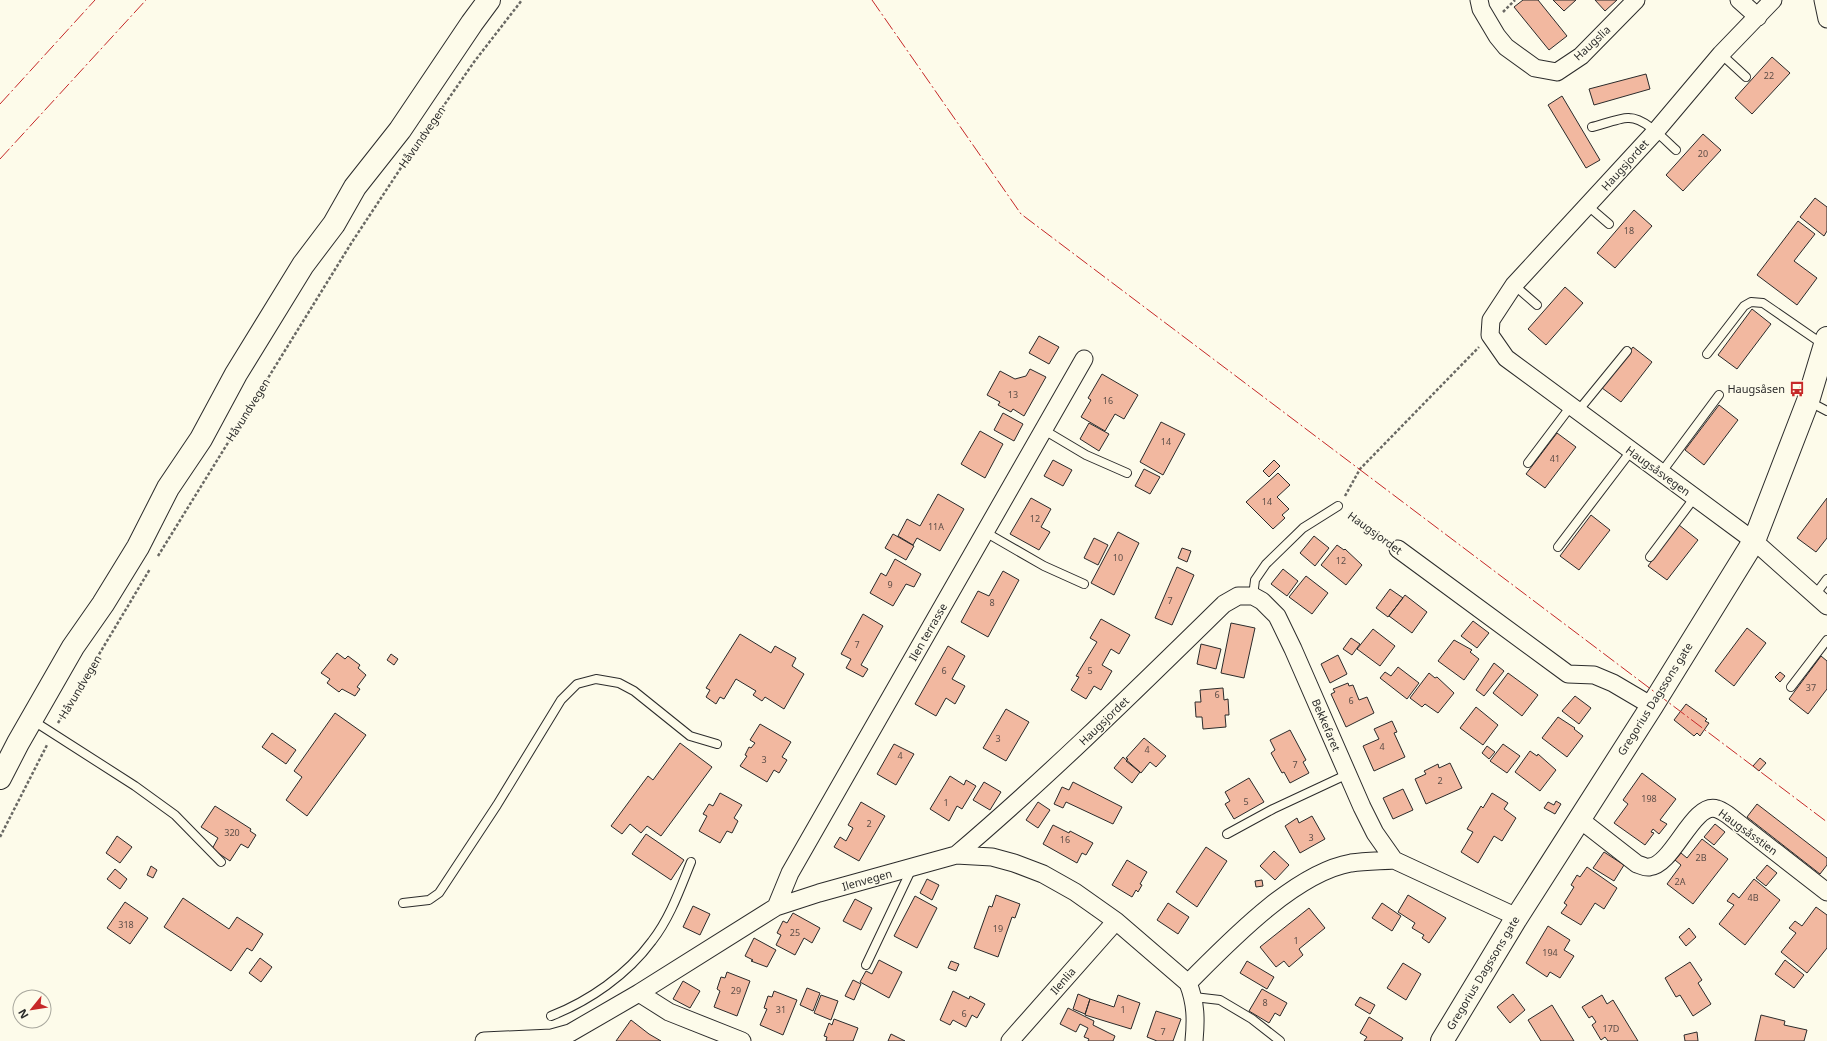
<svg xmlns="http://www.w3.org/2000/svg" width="1827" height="1041" font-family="'Noto Sans',sans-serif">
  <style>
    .building { fill: #f2b8a0; stroke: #2b2b2b }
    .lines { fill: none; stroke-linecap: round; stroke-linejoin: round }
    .lane-casing { stroke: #2b2b2b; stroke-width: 10 }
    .street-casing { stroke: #2b2b2b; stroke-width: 19 }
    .secondary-casing { stroke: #2b2b2b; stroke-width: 24 }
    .path { stroke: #6a6964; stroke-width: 2.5; stroke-dasharray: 3 2; stroke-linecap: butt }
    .lane { stroke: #fdfbea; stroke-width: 8 }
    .street { stroke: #fdfbea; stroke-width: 17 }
    .secondary { stroke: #fdfbea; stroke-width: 22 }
    .power { stroke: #c62828; stroke-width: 1; stroke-dasharray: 14 3 2 3; stroke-linecap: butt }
    .labels { text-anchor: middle; stroke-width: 3; stroke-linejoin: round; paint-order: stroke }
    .number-label { font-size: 9px; fill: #5d4e48 }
    .street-label { font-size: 11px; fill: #2b2b2b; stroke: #fdfbea }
    .poi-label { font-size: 11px; fill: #2b2b2b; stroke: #fdfbea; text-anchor: end }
  </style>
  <rect width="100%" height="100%" fill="#fdfbea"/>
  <path class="building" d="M1523,0H1538L1567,36L1549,50L1514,7Z
    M1553,0H1576L1564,11Z
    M1595,0H1617L1605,11Z
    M1772,57L1790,73L1752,114L1735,98Z
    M1646,74L1650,89L1594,105L1589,89Z
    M1562,96L1600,160L1586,168L1548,105Z
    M1703,134L1721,150L1683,191L1666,175Z
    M1815,198L1827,207V231L1824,236L1800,217Z
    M1634,210L1652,226L1615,268L1597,253Z
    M1798,221L1815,234L1794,261L1817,278L1797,305L1757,275Z
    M1565,287L1583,303L1546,345L1528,329Z
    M1752,309L1771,324L1737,369L1718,355Z
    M1039,336L1059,347L1049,364L1029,353Z
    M1633,347L1652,362L1621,402L1602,388Z
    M1030,369L1046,377L1024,416L1013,409L1011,412L998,405L1000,402L987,395L1000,371L1015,379L1026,376Z
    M1102,374L1138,395L1124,419L1115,414L1105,431L1081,417L1091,400L1088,398Z
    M1719,405L1738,420L1704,465L1685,450Z
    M1003,413L1023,424L1014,441L994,430Z
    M1161,422L1185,434L1163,475L1140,462Z
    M1089,423L1109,434L1099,451L1080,439Z
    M980,431L1003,444L985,478L961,464Z
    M1557,433L1576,447L1545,488L1526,474Z
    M1053,460L1072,470L1063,486L1044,476Z
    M1274,460L1280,466L1269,477L1263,471Z
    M1144,469L1160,477L1150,494L1135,486Z
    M1278,473L1290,485L1277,497L1289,509L1282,515L1285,518L1273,529L1246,502Z
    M938,494L964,509L940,551L917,538L913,545L898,536L907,519L920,526Z
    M1031,498L1051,509L1041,527L1050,532L1039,550L1010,534Z
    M1827,498V538L1816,552L1797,538Z
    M1591,515L1610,530L1579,570L1560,556Z
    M1679,525L1698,540L1667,580L1648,566Z
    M1118,532L1139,543L1114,595L1091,583Z
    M893,534L914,546L906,560L885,548Z
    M1314,536L1329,548L1315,566L1300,553Z
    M1094,538L1108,545L1098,565L1084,558Z
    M1337,545L1344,550L1345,549L1362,565L1346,585L1321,565Z
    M1182,548L1191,551L1187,562L1178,558Z
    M895,559L921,574L914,587L906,584L893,606L870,593L881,573L886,576Z
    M1177,567L1194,575L1172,625L1155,618Z
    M1283,569L1298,581L1287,596L1271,584Z
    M1003,571L1019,580L988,637L961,622L978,591L989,596Z
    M1306,576L1328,593L1312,614L1289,597Z
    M1390,589L1403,598L1388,617L1376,608Z
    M1405,595L1427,612L1412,633L1389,616Z
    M863,614L883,626L861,665L868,669L863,677L846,668L851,659L841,654Z
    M1101,619L1130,635L1119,654L1111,649L1102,665L1112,671L1101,690L1094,686L1086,699L1071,690L1079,677L1076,676L1097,642L1090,638Z
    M1473,621L1489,633L1477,648L1461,636Z
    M1231,623L1255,628L1244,678L1221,673Z
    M1747,628L1766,643L1734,686L1715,671Z
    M1373,629L1395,646L1380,666L1357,649Z
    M740,634L771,653L775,646L796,658L792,666L804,674L784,709L765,697L762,701L753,695L756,691L736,679L724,699L720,697L716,704L706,697L710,690L706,688Z
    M1351,638L1360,644L1352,655L1343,649Z
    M1454,640L1472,650L1470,652L1479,659L1464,680L1438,661Z
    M1201,644L1221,649L1216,669L1197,664Z
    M948,646L965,656L952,679L965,686L955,704L946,698L936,716L915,704Z
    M337,653L345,659L348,656L360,665L358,668L366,675L357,687L360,689L355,696L342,689L339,692L327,683L330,679L321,673Z
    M391,654L398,659L394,665L387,660Z
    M1338,655L1347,674L1330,683L1321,664Z
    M1821,656L1827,661V689L1808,714L1789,699Z
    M1494,663L1504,671L1484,696L1476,690Z
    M1398,667L1419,683L1407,699L1380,678L1385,672L1391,676Z
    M1780,672L1785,676L1780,682L1775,677Z
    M1429,673L1435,678L1437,677L1454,693L1438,713L1425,704L1422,707L1410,698Z
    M1508,673L1538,695L1522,716L1493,693Z
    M1348,683L1349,686L1353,685L1359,700L1367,697L1374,713L1346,727L1331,694L1335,692L1333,689Z
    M1223,688L1224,700L1228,699L1229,715H1225L1226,727L1203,729L1202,717H1196L1195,702H1201L1200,690Z
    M1575,696L1591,708L1579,724L1562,711Z
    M1686,704L1707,719L1705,721L1709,723L1700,736L1697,733L1694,736L1674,720Z
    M1476,707L1498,725L1483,745L1460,728Z
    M1006,709L1029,722L1006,761L983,748Z
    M335,713L366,735L307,816L286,800L302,777L294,771Z
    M1558,717L1575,728L1574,729L1583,736L1567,757L1542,738Z
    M1392,721L1397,732L1394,733L1405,757L1374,771L1363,746L1379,739L1374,729Z
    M760,724L791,742L782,757L787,760L779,773L774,770L767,782L740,766L747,756L745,755L749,747L751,748L755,743L750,740Z
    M1290,730L1306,760L1303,762L1309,773L1290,783L1284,772L1282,773L1271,753L1275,750L1270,740Z
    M272,733L296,750L286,764L262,747Z
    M1144,738L1166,756L1156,767L1150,762L1141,773L1126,761L1128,759L1126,758Z
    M680,743L712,767L661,836L647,826L641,833L630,824L622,834L611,826L648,776L653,780Z
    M894,744L914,754L896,785L877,774Z
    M1503,744L1520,756L1507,773L1490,761Z
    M1487,746L1495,752L1489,759L1482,753Z
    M1530,751L1537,756L1538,754L1556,770L1540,791L1515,772Z
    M1123,757L1140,772L1132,783L1114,768Z
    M1760,758L1766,763L1759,771L1753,766Z
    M1450,763L1462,788L1426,804L1415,779L1426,774L1424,771L1438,764L1439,768Z
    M1642,773L1676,799L1660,820L1667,824L1659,834L1653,829L1651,832L1654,833L1645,845L1614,823L1628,804L1623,800Z
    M950,776L964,785L966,780L976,786L962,809L957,806L949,821L930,809Z
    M1249,778L1264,802L1234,819L1225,804L1230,801L1225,792Z
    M984,782L1001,792L990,810L973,800Z
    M1073,782L1122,807L1113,824L1066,802L1063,808L1054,804L1062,787L1069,790Z
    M1403,789L1413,810L1393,819L1383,798Z
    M720,793L742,805L734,818L738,821L732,833L727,831L720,843L699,831L707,816L703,814L709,804L713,806Z
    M1492,793L1508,803L1504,809L1516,818L1502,841L1494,836L1478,863L1461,852L1473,832L1467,829L1481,806L1483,808Z
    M1556,801L1561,804L1555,814L1544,808L1548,802L1554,805Z
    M861,802L885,816L859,861L834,847L840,837L846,841L853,828L848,825Z
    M1038,802L1050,810L1038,828L1026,820Z
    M1757,804L1827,858V865L1820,874L1747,817Z
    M215,806L251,829L250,831L256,835L248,848L241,844L230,861L212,849L218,838L201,827Z
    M1312,816L1325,839L1300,853L1285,826L1297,818L1299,823Z
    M1715,824L1725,832L1714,845L1704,837Z
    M1053,825L1069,833L1070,831L1093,843L1086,855L1082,853L1077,863L1043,844Z
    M646,834L684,860L671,880L632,854Z
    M117,836L132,847L120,863L106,853Z
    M1702,839L1728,859L1693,904L1667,884L1681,865L1675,860L1681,853L1687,858Z
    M1206,847L1227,861L1197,907L1176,892Z
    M1274,851L1289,865L1275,880L1260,866Z
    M1604,852L1624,865L1614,881L1593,868Z
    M1127,860L1147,872L1140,884L1142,885L1138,892L1136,890L1132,897L1112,885Z
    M1767,865L1777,873L1766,886L1756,878Z
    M151,866L157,870L153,878L147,875Z
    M1587,867L1617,888L1604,909L1595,903L1581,925L1561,913L1567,905L1564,903L1574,887L1571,885L1577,875L1580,877Z
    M115,869L127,879L120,889L107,879Z
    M927,879L939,885L932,900L920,893Z
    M1754,879L1780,900L1745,945L1719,924L1734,905L1727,901L1733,893L1739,898Z
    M1262,880L1263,886L1256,887L1255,881Z
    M996,895L1020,904L1015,918L1012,917L998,957L974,948L989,906L992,907Z
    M1408,895L1446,918L1429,943L1422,938L1424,935L1412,928L1415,923L1398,912Z
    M915,896L937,908L917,948L894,936Z
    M183,898L229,929L237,917L263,934L252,951L247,948L231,971L164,927Z
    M855,899L872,908L861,930L843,921Z
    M125,902L148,918L130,944L107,928Z
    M1168,903L1189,917L1178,934L1157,920Z
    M1382,903L1401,916L1392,931L1372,918Z
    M693,906L710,914L700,935L683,927Z
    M1816,907L1827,915V948L1807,973L1781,952L1796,933L1789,928L1795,921L1802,926Z
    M1309,908L1325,928L1299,949L1303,955L1289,967L1284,961L1276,967L1260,947Z
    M793,913L820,928L812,943L804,938L795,955L776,945L781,935L777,933L783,921L787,923Z
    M1548,926L1570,940L1564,950L1574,956L1560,978L1550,972L1547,977L1526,963Z
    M1689,928L1696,937L1686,946L1679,937Z
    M754,938L776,950L767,967L751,961L753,960L745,956Z
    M260,958L272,967L261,982L249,973Z
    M879,960L902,972L889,998L860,982L866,971L872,974Z
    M1785,960L1804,975L1794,988L1775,974Z
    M951,961L959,964L956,971L948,968Z
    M1247,961L1274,977L1267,989L1240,973Z
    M1690,962L1702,980L1698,983L1711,1004L1693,1016L1680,995L1676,997L1665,978Z
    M1403,963L1421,974L1406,1000L1387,988Z
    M727,972L750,981L737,1016L714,1007L720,991L717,989L721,977L725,978Z
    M853,980L861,984L854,1000L845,996Z
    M683,981L700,991L690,1008L673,999Z
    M807,988L820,993L813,1011L800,1005Z
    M1262,989L1287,1003L1280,1016L1275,1013L1269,1023L1249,1011Z
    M774,991L797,1000L783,1035L760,1025L767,1009L764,1008L768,996L772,997Z
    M953,991L969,999L970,996L985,1004L977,1018L972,1015L966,1027L953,1020L950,1025L940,1020Z
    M1078,994L1090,999L1085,1014L1073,1009Z
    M1513,994L1525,1010L1510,1023L1497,1007Z
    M821,995L838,1001L831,1020L814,1013Z
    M1118,995L1140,1003L1131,1029L1085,1015L1090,999L1114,1007Z
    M1602,995L1607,1004L1613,1000L1638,1041H1608L1605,1037L1601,1040L1592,1025L1596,1022L1592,1016L1589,1018L1582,1007Z
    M1360,997L1375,1005L1370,1014L1355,1005Z
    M1552,1005L1574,1041H1541L1528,1020Z
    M1068,1008L1094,1021L1093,1025L1115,1036L1113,1041H1088L1089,1039L1084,1037L1088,1028L1080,1024L1076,1032L1060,1024Z
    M1156,1011L1181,1019L1173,1041H1157L1147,1037Z
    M1761,1015L1785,1021L1784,1025L1807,1030L1804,1041H1755Z
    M1369,1017L1403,1038L1401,1041H1364L1367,1037L1360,1033Z
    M834,1019L858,1028L853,1041H826L827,1037L824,1036L829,1023L832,1025Z
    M631,1020L649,1034L661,1041H616Z
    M1697,1032L1698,1041H1685L1684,1035Z
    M891,1034L905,1041H888Z"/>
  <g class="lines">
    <defs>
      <path id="lane" d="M1721,54L1746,77
        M1592,127C1601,125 1622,117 1629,118C1645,118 1665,140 1676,150
        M1588,206L1609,224
        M1514,285L1537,305
        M1707,354L1744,306L1751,302L1763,303L1824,345
        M1808,401L1827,411
        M1578,411L1627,351
        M1044,430L1086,455L1127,473
        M1528,463L1571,406
        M1661,473L1719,395
        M985,532L1044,566L1084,584
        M1558,547L1631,451
        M1650,557L1695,497
        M1815,595L1827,579
        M1253,596L1255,580L1266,564L1303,528L1338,506
        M1791,687L1827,640
        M32,720L135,786L175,815L221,862
        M1227,834L1273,809L1348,774
        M403,903L429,900L439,893L497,805L561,700L577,684L596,679L619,683L634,691L690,736L717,744
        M866,965L912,868
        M1194,997L1220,1000L1252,1019L1280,1041
        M551,1016C589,1001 627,975 652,941C670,918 680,889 691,862"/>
      <path id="street" d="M1479,0L1481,9L1497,36L1506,47L1535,68L1557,72L1581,56L1636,0
        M1739,0L1758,17
        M1773,0L1721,54L1656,131L1514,285L1491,320L1490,335L1506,358L1754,541L1827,606
        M1823,0L1827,19
        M1398,549L1568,674L1594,675L1613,683L1652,706
        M1578,818L1637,864C1641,865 1646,868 1649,867C1673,866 1693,801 1717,809C1721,810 1725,813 1728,815L1827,892
        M956,855C1049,776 1136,690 1224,604L1238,596H1253L1262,601L1277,616L1293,649L1362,807L1375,833L1394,860L1517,917
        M776,907L790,873L1084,359
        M1188,983C1228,943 1294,873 1351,863C1365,861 1380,861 1394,860
        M639,993L669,1012L742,1041
        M484,1041L552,1038L570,1033L639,993L776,907L819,893L956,855L992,857L1014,863L1043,874L1075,892L1116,921L1188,983C1196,1003 1196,1020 1194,1041
        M1010,1041L1116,921"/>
      <path id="secondary" d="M0,778L18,743L73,647L103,604L138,547L168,488L201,439L236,374L303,265L334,224L355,187L400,130L472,23L489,0
        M1442,1041L1517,917L1652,706L1754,541L1808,401L1827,338"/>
    </defs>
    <use href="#lane" class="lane-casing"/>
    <use href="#street" class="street-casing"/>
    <use href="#secondary" class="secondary-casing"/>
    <path class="path" d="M1503,12L1515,0
      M422,137L474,62L522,0
      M1345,496L1360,469L1479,347
      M1349,514L1383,539
      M158,556L352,242L418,142
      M58,723L150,569
      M0,837L47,745"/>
    <use href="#lane" class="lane"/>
    <use href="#street" class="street"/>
    <use href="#secondary" class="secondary"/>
    <path class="power" d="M872,0L1021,214L1827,822
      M0,104L95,0
      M0,159L146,0"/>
  </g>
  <defs>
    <symbol id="bus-bare" viewBox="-9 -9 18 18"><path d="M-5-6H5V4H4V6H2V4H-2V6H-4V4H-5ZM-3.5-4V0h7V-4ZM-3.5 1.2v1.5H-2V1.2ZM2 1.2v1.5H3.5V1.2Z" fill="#c62828" stroke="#fdfbea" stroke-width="2.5" paint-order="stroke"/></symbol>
  </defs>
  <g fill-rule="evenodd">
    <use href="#bus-bare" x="1786" y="378" width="22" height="22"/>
  </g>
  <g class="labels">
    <g class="number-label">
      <text x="1769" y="79">22</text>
      <text x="1703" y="157">20</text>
      <text x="1629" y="234">18</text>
      <text x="1013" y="398">13</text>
      <text x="1108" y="404">16</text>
      <text x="1166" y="445">14</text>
      <text x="1555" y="462">41</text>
      <text x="1267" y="505">14</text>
      <text x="1035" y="522">12</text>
      <text x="936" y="530">11A</text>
      <text x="1118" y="561">10</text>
      <text x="1341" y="564">12</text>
      <text x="890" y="588">9</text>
      <text x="1170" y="604">7</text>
      <text x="992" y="606">8</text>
      <text x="857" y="648">7</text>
      <text x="944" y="674">6</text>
      <text x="1090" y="674">5</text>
      <text x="1811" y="691">37</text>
      <text x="1217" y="698">6</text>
      <text x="1351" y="704">6</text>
      <text x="998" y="742">3</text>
      <text x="1382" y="750">4</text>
      <text x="1147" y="753">4</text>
      <text x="900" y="759">4</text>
      <text x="764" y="763">3</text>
      <text x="1295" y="768">7</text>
      <text x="1440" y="784">2</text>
      <text x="1649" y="802">198</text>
      <text x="1246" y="805">5</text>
      <text x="946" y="806">1</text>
      <text x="869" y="827">2</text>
      <text x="232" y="836">320</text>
      <text x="1311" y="841">3</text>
      <text x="1065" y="843">16</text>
      <text x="1701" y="861">2B</text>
      <text x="1680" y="885">2A</text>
      <text x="1753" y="901">4B</text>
      <text x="126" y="928">318</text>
      <text x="998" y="932">19</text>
      <text x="795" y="936">25</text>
      <text x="1296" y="944">1</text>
      <text x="1550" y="956">194</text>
      <text x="736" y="994">29</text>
      <text x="1265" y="1006">8</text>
      <text x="781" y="1013">31</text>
      <text x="1123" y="1013">1</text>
      <text x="964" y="1017">6</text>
      <text x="1611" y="1032">17D</text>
      <text x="1163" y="1035">7</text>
    </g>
    <g class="street-label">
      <text transform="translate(1592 43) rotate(-43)" y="4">Haugslia</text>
      <text transform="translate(422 137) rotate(-55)" y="4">Håvundvegen</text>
      <text transform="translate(1625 165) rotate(-48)" y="4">Haugsjordet</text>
      <text transform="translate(248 410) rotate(-58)" y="4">Håvundvegen</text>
      <text transform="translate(1658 471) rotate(36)" y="4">Haugsåsvegen</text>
      <text transform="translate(1375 533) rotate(36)" y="4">Haugsjordet</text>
      <text transform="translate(928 632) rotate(-60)" y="4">Ilen terrasse</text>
      <text transform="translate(80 687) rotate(-59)" y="4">Håvundvegen</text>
      <text transform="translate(1655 699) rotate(-58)" y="4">Gregorius Dagssons gate</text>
      <text transform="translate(1104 721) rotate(-44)" y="4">Haugsjordet</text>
      <text transform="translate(1326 725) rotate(67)" y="4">Bekkefaret</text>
      <text transform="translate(1748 832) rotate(36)" y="4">Haugsåsstien</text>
      <text transform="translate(867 880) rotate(-16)" y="4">Ilenvegen</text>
      <text transform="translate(1483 973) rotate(-59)" y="4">Gregorius Dagssons gate</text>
      <text transform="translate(1063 981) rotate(-49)" y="4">Ilenlia</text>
    </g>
    <g class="poi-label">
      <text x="1785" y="393">Haugsåsen</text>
    </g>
  </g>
  <g transform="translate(32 1009) rotate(240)"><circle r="19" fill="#fdfbea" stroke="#a9a89e"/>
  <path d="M0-3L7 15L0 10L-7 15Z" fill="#c62828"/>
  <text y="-6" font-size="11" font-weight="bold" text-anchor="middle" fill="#2b2b2b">N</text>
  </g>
</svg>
